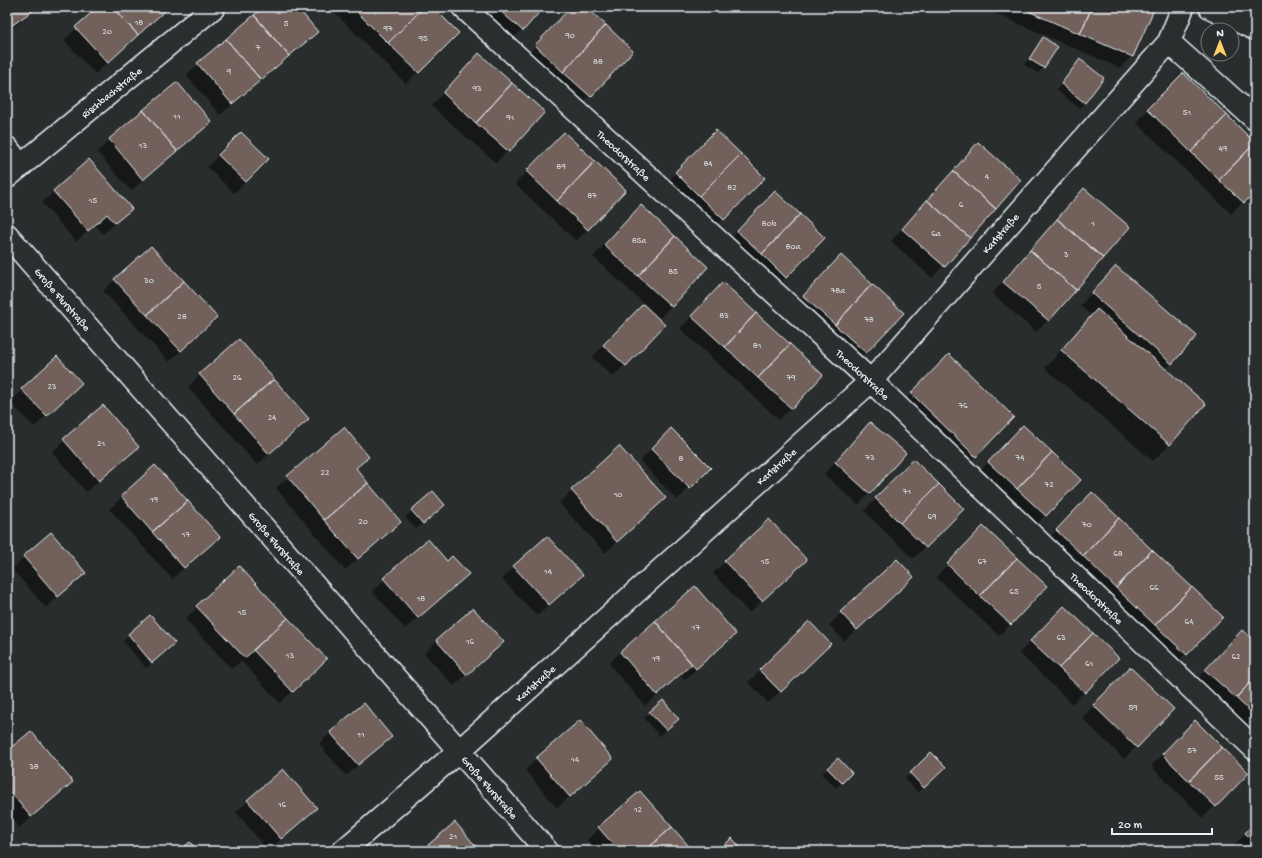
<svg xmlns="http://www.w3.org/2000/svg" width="1262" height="858" font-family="'Gochi Hand',sans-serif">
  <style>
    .shadow { fill: #0007 }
    .building { fill: #72605a; stroke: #e8f1f8 }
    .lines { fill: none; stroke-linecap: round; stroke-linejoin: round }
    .minor-casing { stroke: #e8f1f8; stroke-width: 25 }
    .tertiary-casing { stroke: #e8f1f8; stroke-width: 25 }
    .minor { stroke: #2a2d2e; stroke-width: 22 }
    .tertiary { stroke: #2a2d2e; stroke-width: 22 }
    .labels { text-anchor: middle; stroke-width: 3; stroke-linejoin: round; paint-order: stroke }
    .number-label { font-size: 9px; fill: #cacdd0 }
    .street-label { font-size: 11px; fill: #e8f1f8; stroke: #2a2d2e }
  </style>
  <rect width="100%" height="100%" fill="#2a2d2e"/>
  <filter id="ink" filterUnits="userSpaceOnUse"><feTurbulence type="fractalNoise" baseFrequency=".025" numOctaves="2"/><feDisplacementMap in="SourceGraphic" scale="8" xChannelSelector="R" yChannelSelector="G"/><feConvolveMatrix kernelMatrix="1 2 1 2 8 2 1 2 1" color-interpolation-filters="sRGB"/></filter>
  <g filter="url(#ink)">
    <path class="shadow" d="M7,7H36L25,19L7,32Z
      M99,7H168L95,74L64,40Z
      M265,7H295L316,32L220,115L186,75Z
      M329,7H431L457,33L406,84Z
      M470,7H543L510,42Z
      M572,7H585L632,51L578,108L524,58Z
      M980,7H1153L1132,56L1120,68Z
      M1043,38V68L1038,73L1024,65Z
      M479,54L544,112L496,163L431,106Z
      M1080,60L1085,102L1079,108L1056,90Z
      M1183,74L1255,144V190L1231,214L1136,122Z
      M177,83L210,122L131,191L97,152Z
      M716,132L764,178L711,231L664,185Z
      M241,133L268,159L234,193L207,167Z
      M978,144L1020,180L932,278L891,241Z
      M552,145L588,229L576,241L515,184Z
      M1084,189L1048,320L1036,332L992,294Z
      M54,191L131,209L103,234L95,225L76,242L42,203Z
      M764,204L824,238L774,289L726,243Z
      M629,218L671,306L660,318L593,257Z
      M829,268L902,313L853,365L792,308Z
      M1104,279L1172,363L1165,370L1170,444L1153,461L1045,368L1092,316L1080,306Z
      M115,280L204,329L169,362L103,291Z
      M711,295L822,375L779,420L680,329Z
      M631,317L664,325L613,377L592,357Z
      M57,357L69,395L34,427L10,402Z
      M937,367L1013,417L963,468L900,406Z
      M200,375L308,419L257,465L188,387Z
      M103,406L138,447L86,492L52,452Z
      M870,423V493L858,505L824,474Z
      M671,429L709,468L677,500L640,461Z
      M1011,438L1080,480L1034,527L977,474Z
      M619,448L665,498L605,553L559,503Z
      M367,457L355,469L400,522L345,570L276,488L288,477Z
      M913,461L963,509L913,559L864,511Z
      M155,467L206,549L172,579L109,509Z
      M433,493L438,510L416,529L405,517Z
      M1080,505L1221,617L1174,666L1045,542Z
      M51,533L85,572L46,608L12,569Z
      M971,539L1046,586L999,636L936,577Z
      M428,541L446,562L467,574L405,629L372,591Z
      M725,562L793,572L749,613L713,573Z
      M239,567L314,671L280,703L241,661L232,669L185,619Z
      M514,567L570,587L537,616L502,579Z
      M900,589L844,641L829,625L841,613Z
      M473,609L503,642L454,686L424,653Z
      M150,616L168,649L146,668L123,641Z
      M1052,619L1117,658L1072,704L1019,653Z
      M735,634L684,680L680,675L645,706L609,664L620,652Z
      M1230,644H1255V730L1251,734L1194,682Z
      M818,655L768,703L748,682L760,671Z
      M1118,680L1136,747L1124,759L1082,718Z
      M650,712L672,725L659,736L644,718Z
      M1195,722L1248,773L1203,818L1151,766Z
      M331,732L391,737L346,776L319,744Z
      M7,753L72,782L19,828L7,814Z
      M931,753L944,767L918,793L905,779Z
      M537,758L612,759L557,808L525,770Z
      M838,759L851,773L836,788L822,774Z
      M283,770L316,808L268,851L236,812Z
      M1255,824V851H1239L1234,845Z
      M599,828L692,851H597L587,840Z"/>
    <path class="building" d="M7,7H38L7,29Z
      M98,7H112L138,35L108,63L75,27Z
      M112,7H167L168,8L138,35Z
      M264,7H297L318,32L289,56L254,15Z
      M364,7H424L388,43L358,13Z
      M424,7H433L459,33L419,73L388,43Z
      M498,7H544L523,31L497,8Z
      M571,7H586L606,25L563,72L535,45Z
      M1030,7H1092L1080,34L1028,11Z
      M1092,7H1155L1133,57L1080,34Z
      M254,15L289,56L261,80L226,39Z
      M606,25L633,51L591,97L563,72Z
      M1043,37L1058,47L1044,68L1029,59Z
      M226,39L261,80L232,104L197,63Z
      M479,53L512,83L476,123L443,93Z
      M1080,59L1104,78L1085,103L1061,84Z
      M1183,73L1227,115L1191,152L1147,109Z
      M177,82L212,122L177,151L143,110Z
      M512,83L545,112L509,152L476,123Z
      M143,110L177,151L143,180L109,139Z
      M1227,115L1255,143L1219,180L1191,152Z
      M716,130L741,154L699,196L675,172Z
      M241,132L269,159L246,182L218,155Z
      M564,132L595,161L557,201L526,171Z
      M978,142L1021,180L996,209L953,171Z
      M1255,143V192L1244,203L1219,180Z
      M741,154L765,178L724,220L699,196Z
      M89,159L132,209L115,223L107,214L88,231L53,191Z
      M595,161L626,190L588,230L557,201Z
      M953,171L996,209L970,238L927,200Z
      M1084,188L1130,227L1103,258L1057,219Z
      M775,191L800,214L762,254L737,231Z
      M927,200L970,238L945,267L902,229Z
      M641,205L675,236L638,276L604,245Z
      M800,214L825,238L786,278L762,254Z
      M1057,219L1103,258L1076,290L1030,250Z
      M675,236L708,267L672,307L638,276Z
      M151,246L184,281L147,315L114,279Z
      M1030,250L1076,290L1049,321L1003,282Z
      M841,255L872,284L835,325L803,296Z
      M1116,266L1197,336L1172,364L1091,293Z
      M184,281L217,317L181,351L147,315Z
      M723,282L756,313L725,347L691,316Z
      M872,284L904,313L866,353L835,325Z
      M643,304L665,325L626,366L603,345Z
      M1097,309L1206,404L1170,445L1061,350Z
      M756,313L790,344L758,378L725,347Z
      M239,339L274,379L234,414L199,374Z
      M790,344L823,375L792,409L758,378Z
      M949,354L1014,417L976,457L911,393Z
      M57,356L82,383L47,416L21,389Z
      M274,379L309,419L269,454L234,414Z
      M103,405L139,447L99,481L63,439Z
      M870,422L906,453L870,494L835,462Z
      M1023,425L1052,452L1017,489L988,462Z
      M344,427L369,457L356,468L368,483L324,520L287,476Z
      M671,428L711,468L690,489L651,449Z
      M619,446L666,498L617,542L571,490Z
      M1052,452L1081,480L1046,516L1017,489Z
      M913,459L939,484L900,523L875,498Z
      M155,465L188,501L152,532L121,496Z
      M368,483L401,522L358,559L324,520Z
      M939,484L964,509L926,548L900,523Z
      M433,491L445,505L423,524L411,510Z
      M1092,492L1119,518L1083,556L1056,530Z
      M188,501L220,537L184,568L152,532Z
      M1119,518L1152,550L1116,588L1083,556Z
      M769,519L807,560L762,601L724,561Z
      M983,526L1017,558L980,596L947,564Z
      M51,532L86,573L58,597L23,556Z
      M547,536L583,575L549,605L513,566Z
      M428,539L447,561L452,556L469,574L418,618L383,578Z
      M1152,550L1192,587L1155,625L1116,588Z
      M1017,558L1047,586L1011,625L980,596Z
      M897,559L914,577L857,630L840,612Z
      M239,566L288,618L245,658L196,606Z
      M695,586L736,634L696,669L655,621Z
      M1192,587L1223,617L1187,655L1155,625Z
      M1064,606L1093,633L1059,668L1030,641Z
      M473,608L504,642L467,675L436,640Z
      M150,615L175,643L152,663L128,634Z
      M288,618L327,659L293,692L253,650Z
      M655,621L692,664L657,695L620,652Z
      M809,621L831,644L781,692L759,670Z
      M1242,630L1255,642V677L1236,698L1205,670Z
      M1093,633L1119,658L1085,693L1059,668Z
      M1130,667L1174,709L1137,748L1093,705Z
      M1255,677V716L1236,698Z
      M663,700L679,719L666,730L649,712Z
      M364,703L392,737L358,765L330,732Z
      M580,720L613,759L570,797L536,758Z
      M1195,720L1222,747L1189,781L1162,754Z
      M31,731L73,782L31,817L7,788V751Z
      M1222,747L1249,773L1216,807L1189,781Z
      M931,752L946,767L924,788L910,773Z
      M838,758L852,773L842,783L827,768Z
      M283,769L317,808L281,839L247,800Z
      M640,791L672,827L645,851H619L598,827Z
      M455,822L480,851H421Z
      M1255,823V843L1245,833Z
      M672,827L693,851H645Z
      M732,838L743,851H718Z
      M190,842L198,851H179Z"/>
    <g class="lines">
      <defs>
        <path id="minor" d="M463,7L871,381L1255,749
          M1169,42L1255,119
          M7,148L21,166
          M7,235L547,851
          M343,851L459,751L871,381L1169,42L1183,7"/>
        <path id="tertiary" d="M1210,7L1255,29
          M7,177L214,7"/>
      </defs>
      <use href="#minor" class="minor-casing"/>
      <use href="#tertiary" class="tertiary-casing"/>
      <use href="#minor" class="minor"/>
      <use href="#tertiary" class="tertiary"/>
    </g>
  </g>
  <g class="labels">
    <g class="number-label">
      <text x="139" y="25">18</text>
      <text x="286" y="26">5</text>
      <text x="388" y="31">97</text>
      <text x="107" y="34">20</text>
      <text x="570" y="38">90</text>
      <text x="423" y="41">95</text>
      <text x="258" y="50">7</text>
      <text x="598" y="64">88</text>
      <text x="229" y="74">9</text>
      <text x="477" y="91">93</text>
      <text x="1187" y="115">51</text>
      <text x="177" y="119">11</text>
      <text x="510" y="120">91</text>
      <text x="143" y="148">13</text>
      <text x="1223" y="151">49</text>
      <text x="708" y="166">84</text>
      <text x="561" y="169">89</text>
      <text x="987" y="179">4</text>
      <text x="732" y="190">82</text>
      <text x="592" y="198">87</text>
      <text x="93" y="203">15</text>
      <text x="961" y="207">6</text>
      <text x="769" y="226">80b</text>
      <text x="1093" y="226">1</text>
      <text x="936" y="236">6a</text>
      <text x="639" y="243">85a</text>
      <text x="793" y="249">80a</text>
      <text x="1066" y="257">3</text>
      <text x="673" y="274">85</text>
      <text x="149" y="283">30</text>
      <text x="1039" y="289">5</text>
      <text x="838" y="293">78a</text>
      <text x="724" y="318">83</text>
      <text x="182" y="319">28</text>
      <text x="869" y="322">78</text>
      <text x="757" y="348">81</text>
      <text x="237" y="380">26</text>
      <text x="791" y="380">79</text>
      <text x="52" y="389">23</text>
      <text x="963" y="408">76</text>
      <text x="272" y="420">24</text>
      <text x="101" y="446">21</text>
      <text x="870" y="460">73</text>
      <text x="1020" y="460">74</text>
      <text x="681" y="461">8</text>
      <text x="325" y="475">22</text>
      <text x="1049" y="487">72</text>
      <text x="907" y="494">71</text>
      <text x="618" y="497">10</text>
      <text x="154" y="502">19</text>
      <text x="932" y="519">69</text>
      <text x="363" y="524">20</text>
      <text x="1087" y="527">70</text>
      <text x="186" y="537">17</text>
      <text x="1118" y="556">68</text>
      <text x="765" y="564">15</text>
      <text x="982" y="564">67</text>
      <text x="548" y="574">14</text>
      <text x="1154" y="590">66</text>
      <text x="1014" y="594">65</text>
      <text x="421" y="601">18</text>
      <text x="242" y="615">15</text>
      <text x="1189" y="624">64</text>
      <text x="696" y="630">17</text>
      <text x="1061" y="640">63</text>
      <text x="470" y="644">16</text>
      <text x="290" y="658">13</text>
      <text x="1236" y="659">62</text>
      <text x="656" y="661">19</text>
      <text x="1089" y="666">61</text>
      <text x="1133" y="710">59</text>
      <text x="361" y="737">11</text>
      <text x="1192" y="753">57</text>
      <text x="575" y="762">14</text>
      <text x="34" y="769">38</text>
      <text x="1219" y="780">55</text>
      <text x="282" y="807">16</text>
      <text x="638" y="812">12</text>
      <text x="453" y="839">21</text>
    </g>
    <g class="street-label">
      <text transform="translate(111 92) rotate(-39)" y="4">Rischbachstraße</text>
      <text transform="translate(624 155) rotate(43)" y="4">Theodorstraße</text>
      <text transform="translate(1000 233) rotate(-49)" y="4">Karlstraße</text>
      <text transform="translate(63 299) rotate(49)" y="4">Große Flurstraße</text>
      <text transform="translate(863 374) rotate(43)" y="4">Theodorstraße</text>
      <text transform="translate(776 466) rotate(-42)" y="4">Karlstraße</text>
      <text transform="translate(277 543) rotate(49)" y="4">Große Flurstraße</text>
      <text transform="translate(1097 598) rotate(44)" y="4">Theodorstraße</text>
      <text transform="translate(535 683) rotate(-42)" y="4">Karlstraße</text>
      <text transform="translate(490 787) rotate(49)" y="4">Große Flurstraße</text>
    </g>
  </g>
  <rect width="1262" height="858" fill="none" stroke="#2a2d2e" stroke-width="24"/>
  <rect x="12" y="12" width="1238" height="834" fill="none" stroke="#e8f1f8" stroke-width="1.5" filter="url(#ink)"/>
  <g transform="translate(1220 42)"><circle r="19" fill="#2a2d2e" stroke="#767b7f"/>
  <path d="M0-3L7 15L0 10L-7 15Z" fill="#ffd166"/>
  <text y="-6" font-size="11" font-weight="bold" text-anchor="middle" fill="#e8f1f8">N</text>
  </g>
  <path d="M1112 828v6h100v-6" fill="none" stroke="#e8f1f8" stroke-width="2"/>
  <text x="1118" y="828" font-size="12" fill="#e8f1f8" stroke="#2a2d2e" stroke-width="3" paint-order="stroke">20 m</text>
</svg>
